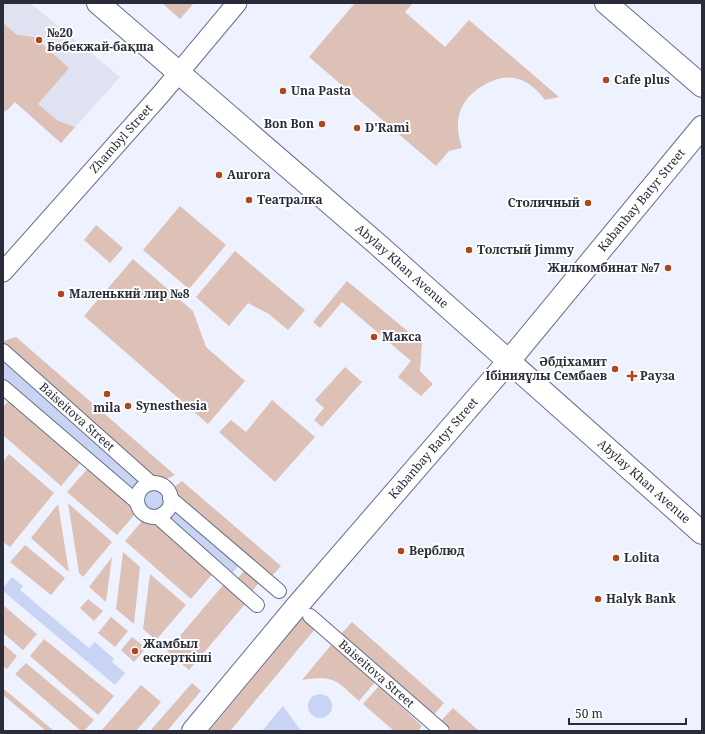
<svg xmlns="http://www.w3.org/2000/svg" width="705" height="734" font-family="'Noto Serif',serif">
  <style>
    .built { fill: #dee2f1 }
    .green { fill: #ddc0b6 }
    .water { fill: #c9d4f4 }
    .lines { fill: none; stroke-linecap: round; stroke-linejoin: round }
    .pedestrian-casing { stroke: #666e89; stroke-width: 16 }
    .minor-casing { stroke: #666e89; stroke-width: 21 }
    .tertiary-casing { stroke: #666e89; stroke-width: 24 }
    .secondary-casing { stroke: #666e89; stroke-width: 24 }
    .pedestrian { stroke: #fff; stroke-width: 14 }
    .minor { stroke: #fff; stroke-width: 19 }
    .tertiary { stroke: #fff; stroke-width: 22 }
    .secondary { stroke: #fff; stroke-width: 22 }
    .poi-dot { fill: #ad471c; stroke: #fff; stroke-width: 1.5 }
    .labels { text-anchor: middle; stroke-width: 4; stroke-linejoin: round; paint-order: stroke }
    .poi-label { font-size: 12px; font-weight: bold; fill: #2a2d39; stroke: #fff; text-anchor: start }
    .street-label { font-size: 12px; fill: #2a2d39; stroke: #fff }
  </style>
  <rect width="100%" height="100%" fill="#eef2ff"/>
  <path class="built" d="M3,3H30L120,77L61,143L15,102L3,115Z"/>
  <path class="green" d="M162,3H194L180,19Z
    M355,3H413L405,12L445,47L469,20L559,97L545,100C528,77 508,71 484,85C458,100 453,121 462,148L449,151L436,166L309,57Z
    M3,23L17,35L34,37L69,68L38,104L58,121L75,127L61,143L15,102L6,111L3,109Z
    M180,206L226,245L189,289L143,250Z
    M96,225L123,248L110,263L84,240Z
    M235,251L305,310L288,330L269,314L248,303L229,326L196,297Z
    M133,259L193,311L206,347L245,381L208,424L84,316Z
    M347,281L422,343L420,371L433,384L421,396L398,377L411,361L342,302L320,328L313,322Z
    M16,337L175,475L164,480L151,478L3,345V341Z
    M345,367L362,382L322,427L314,420L324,408L315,400Z
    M10,399L82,461L61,486L3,435V407Z
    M272,400L315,437L275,482L219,432L231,420L246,432Z
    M9,454L54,493L10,547L3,542V462Z
    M89,467L132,504L136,513L117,535L67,492Z
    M182,481L281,566L270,578L176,496L173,492L174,487Z
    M68,503L112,542L83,577L79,573Z
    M58,504L69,572L31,538Z
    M143,520L156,522L214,572L191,599L125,541Z
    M25,545L65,578L51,595L10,562Z
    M123,552L140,567L134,624L116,609Z
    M112,557L106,602L89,587Z
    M246,569L260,581L251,593L236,580Z
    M150,574L186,605L156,640L143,629Z
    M224,584L246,603L189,670L167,651Z
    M88,599L103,611L94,621L80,608Z
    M3,605L37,634L23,650L3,633Z
    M111,617L128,631L115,647L98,633Z
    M302,618L315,629L230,731H209Z
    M352,622L444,703L431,718L414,697L341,634Z
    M132,637L146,648L134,662L121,650Z
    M44,639L114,696L98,715L30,656Z
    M3,644L17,656L7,669L3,666Z
    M331,645L375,682L359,701C336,680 334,675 302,680Z
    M26,663L94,720L84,731H81L15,674Z
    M192,683L201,691L167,731H150Z
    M141,685L161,702L136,731H101Z
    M379,686L422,726L418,731H394L363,704Z
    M4,689L54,731H46L3,695Z
    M453,708L479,731H450L440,722Z"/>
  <path class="water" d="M3,359L141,480L131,491L3,379Z
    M141 501a12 12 0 1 1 24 0a12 12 0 1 1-24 0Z
    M174,508L240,564L231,575L165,519Z
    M12,577L23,586L20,590L89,648L95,642L114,659L112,662L125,673L115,685L3,591V588Z
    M308 706a12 12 0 1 1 24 0a12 12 0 1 1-24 0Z
    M283,706L301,731H262Z"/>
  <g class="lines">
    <defs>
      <g id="pedestrian">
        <path id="s1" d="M3,351L151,483"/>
        <path d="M3,387L137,502"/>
        <circle cx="154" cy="500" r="17"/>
        <path d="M170,498L279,591"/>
        <path d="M158,517L257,605"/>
        <path id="s2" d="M310,616L442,731"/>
      </g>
      <g id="minor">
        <path id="s3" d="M3,272L161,94L237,3"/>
      </g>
      <g id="tertiary">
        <path id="s4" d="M98,3L376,243L702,533"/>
        <path id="s5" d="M193,731L297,606L508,362L702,127"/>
      </g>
      <path id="secondary" d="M606,3L702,86"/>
    </defs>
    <use href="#pedestrian" class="pedestrian-casing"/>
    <use href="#minor" class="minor-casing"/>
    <use href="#tertiary" class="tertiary-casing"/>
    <use href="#secondary" class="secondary-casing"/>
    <use href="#pedestrian" class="pedestrian"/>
    <use href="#minor" class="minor"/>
    <use href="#tertiary" class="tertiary"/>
    <use href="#secondary" class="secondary"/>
  </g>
  <g class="poi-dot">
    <circle cx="39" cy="40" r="4"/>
    <circle cx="606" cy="80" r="4"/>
    <circle cx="283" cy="91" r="4"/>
    <circle cx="322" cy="124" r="4"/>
    <circle cx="357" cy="128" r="4"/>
    <circle cx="219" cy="175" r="4"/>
    <circle cx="249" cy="200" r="4"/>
    <circle cx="588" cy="203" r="4"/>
    <circle cx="469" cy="250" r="4"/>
    <circle cx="668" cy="268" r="4"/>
    <circle cx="61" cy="294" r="4"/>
    <circle cx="374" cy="337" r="4"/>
    <circle cx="615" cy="369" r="4"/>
    <path d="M630 370h4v4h4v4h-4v4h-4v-4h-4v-4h4z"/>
    <circle cx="107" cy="394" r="4"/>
    <circle cx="128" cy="406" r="4"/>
    <circle cx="401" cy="551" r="4"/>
    <circle cx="616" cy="558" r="4"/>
    <circle cx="598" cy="599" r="4"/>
    <circle cx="135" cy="651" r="4"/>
  </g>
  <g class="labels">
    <g class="poi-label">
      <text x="47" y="37">№20<tspan x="47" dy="14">Бөбекжай-бақша</tspan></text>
      <text x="614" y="84">Cafe plus</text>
      <text x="291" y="95">Una Pasta</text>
      <text x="314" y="128" text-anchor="end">Bon Bon</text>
      <text x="365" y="132">D'Rami</text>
      <text x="227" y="179">Aurora</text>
      <text x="257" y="204">Театралка</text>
      <text x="580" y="207" text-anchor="end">Столичный</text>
      <text x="477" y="254">Толстый Jimmy</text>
      <text x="660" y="272" text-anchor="end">Жилкомбинат №7</text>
      <text x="69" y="298">Маленький лир №8</text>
      <text x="382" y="341">Макса</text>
      <text x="607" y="366" text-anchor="end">Әбдіхамит<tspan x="607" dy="14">Ібінияұлы Сембаев</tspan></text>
      <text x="640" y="380">Рауза</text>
      <text x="136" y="410">Synesthesia</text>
      <text x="107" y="412" text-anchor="middle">mila</text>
      <text x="409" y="555">Верблюд</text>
      <text x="624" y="562">Lolita</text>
      <text x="606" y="603">Halyk Bank</text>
      <text x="143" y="648">Жамбыл<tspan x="143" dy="14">ескерткіші</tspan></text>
    </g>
    <g class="street-label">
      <text dy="4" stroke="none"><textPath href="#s3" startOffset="178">Zhambyl Street</textPath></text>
      <text dy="4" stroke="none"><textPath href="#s5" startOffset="695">Kabanbay Batyr Street</textPath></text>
      <text dy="4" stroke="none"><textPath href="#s4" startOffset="402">Abylay Khan Avenue</textPath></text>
      <text dy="4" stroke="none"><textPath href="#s1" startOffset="99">Baiseitova Street</textPath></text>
      <text dy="4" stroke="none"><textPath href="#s5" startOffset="371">Kabanbay Batyr Street</textPath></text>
      <text dy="4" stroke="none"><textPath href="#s4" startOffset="726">Abylay Khan Avenue</textPath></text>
      <text dy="4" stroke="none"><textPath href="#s2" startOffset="88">Baiseitova Street</textPath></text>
    </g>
  </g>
  <rect width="705" height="734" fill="none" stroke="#2a2d39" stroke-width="8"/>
  <path d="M569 718v6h117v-6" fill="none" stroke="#2a2d39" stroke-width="2"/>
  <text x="575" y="718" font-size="12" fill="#2a2d39" stroke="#ffffff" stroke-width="3" paint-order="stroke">50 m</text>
</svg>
